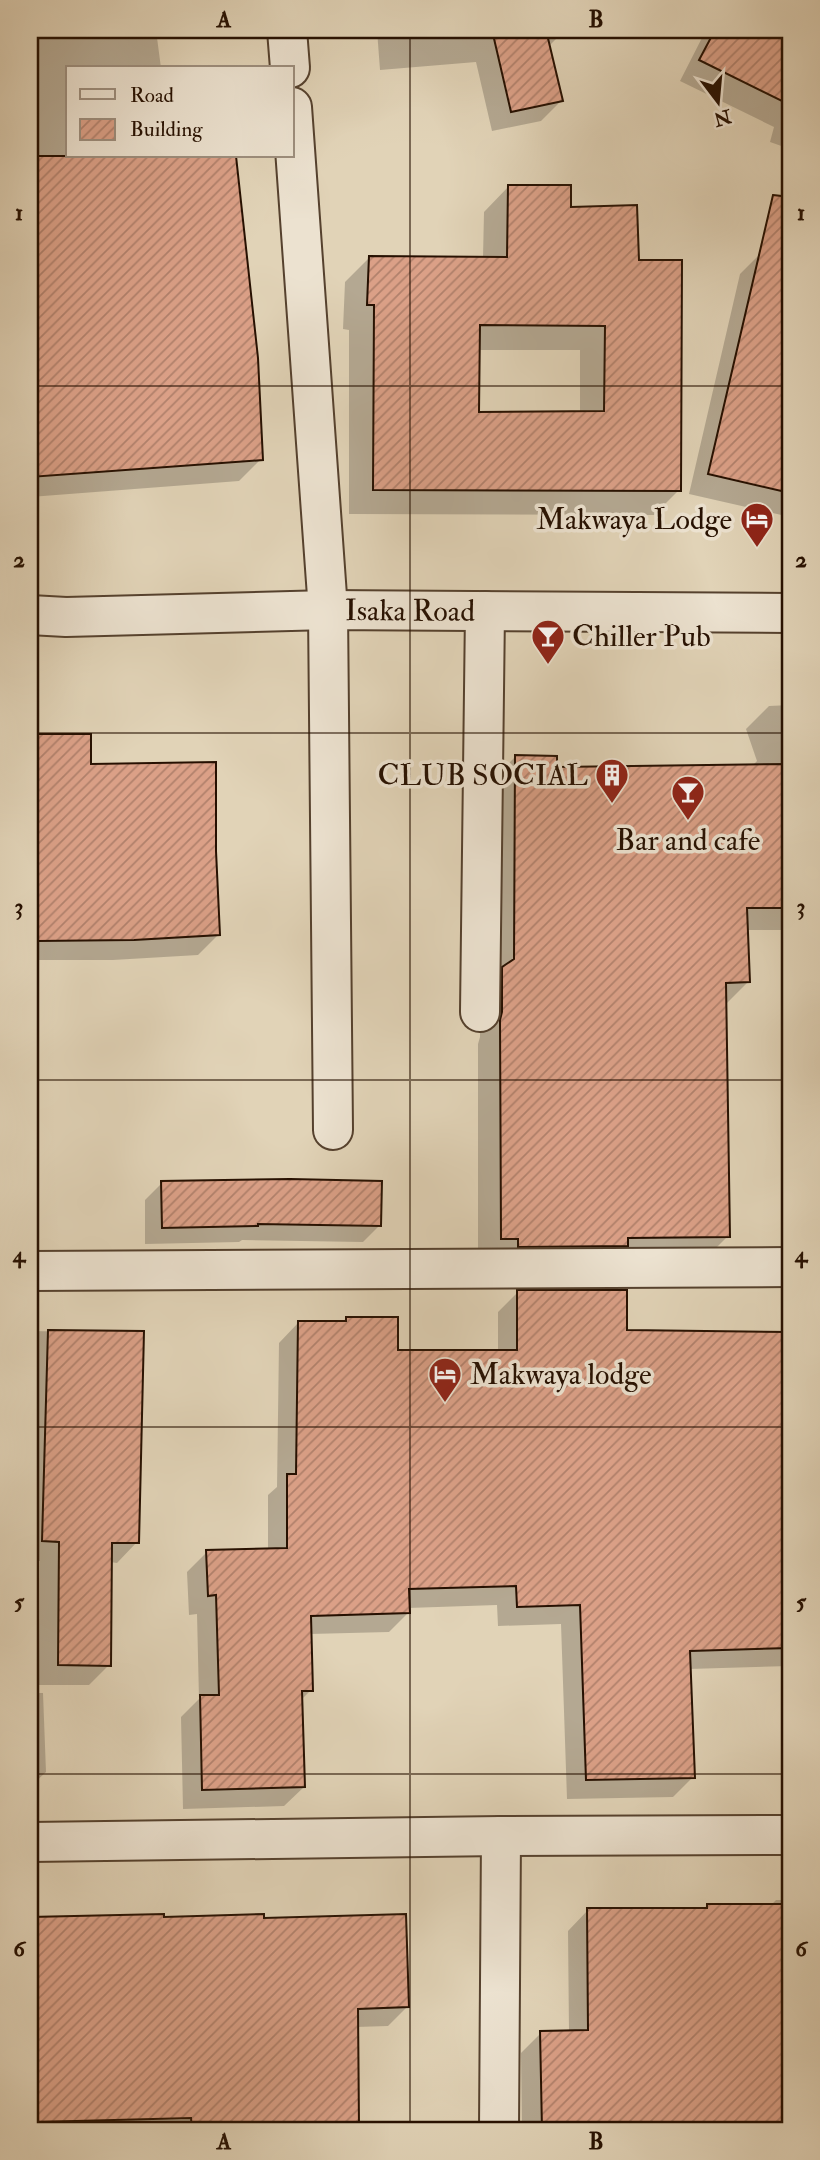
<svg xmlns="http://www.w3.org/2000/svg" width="820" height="2160" font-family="'IM FELL Double Pica',serif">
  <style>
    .shadow { fill: #0003; fill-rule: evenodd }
    .building { fill: url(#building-hatch); stroke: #261001; stroke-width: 2; fill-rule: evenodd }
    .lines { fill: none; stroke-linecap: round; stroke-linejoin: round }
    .minor-casing { stroke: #55412e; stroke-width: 42 }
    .minor { stroke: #ece2d0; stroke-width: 38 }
    .grid { fill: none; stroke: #261001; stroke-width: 2; stroke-opacity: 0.55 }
    .labels { text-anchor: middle; stroke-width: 7; stroke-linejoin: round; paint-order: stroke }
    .poi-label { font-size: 30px; fill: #261001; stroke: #ece2d0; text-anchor: end }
    .street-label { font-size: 30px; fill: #261001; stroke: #ece2d0 }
    .neatline { fill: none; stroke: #261001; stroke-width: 2.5 }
    .grid-label { font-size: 23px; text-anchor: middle; font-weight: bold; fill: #261001 }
  </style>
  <defs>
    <pattern id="building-hatch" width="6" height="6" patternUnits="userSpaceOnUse" patternTransform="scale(1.75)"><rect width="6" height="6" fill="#dba087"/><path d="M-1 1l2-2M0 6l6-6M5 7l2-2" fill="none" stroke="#b1816c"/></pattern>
  </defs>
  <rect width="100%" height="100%" fill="#e1d3b7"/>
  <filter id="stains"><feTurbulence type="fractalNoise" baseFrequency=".00286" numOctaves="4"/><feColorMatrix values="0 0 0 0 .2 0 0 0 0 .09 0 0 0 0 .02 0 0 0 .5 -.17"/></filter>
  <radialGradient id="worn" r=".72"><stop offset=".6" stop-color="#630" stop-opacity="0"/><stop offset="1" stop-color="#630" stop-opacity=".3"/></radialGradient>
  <path class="shadow" d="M30,30H156L161,68H68V156H234L256,358L261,459L239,481L30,497Z
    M377,30H568H565L548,47L561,101L541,121L492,131L476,62L380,70Z
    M706,30H776L790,36V149L770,142L774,127L680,81Z
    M509,186L569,209L637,262L679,490L654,515L349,514V330L343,329L345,282L370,257L483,258L484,212ZM478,350H580V413H477Z
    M760,254L790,261V517L689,494L740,274Z
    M790,705V930H746L748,982L725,1005L728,1236L705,1259L478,1262V1044L480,1037V992L492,780L515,757L556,769L752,766L757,761L746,729L769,706Z
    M30,736H89V766L214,851L219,934L198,955L113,960H30Z
    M162,1183L380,1225L363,1242L242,1240L239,1242L145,1244V1200Z
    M518,1292L625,1332L790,1333V1666L689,1669L693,1777L673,1797L567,1799L561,1624L498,1626L497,1605L408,1608L409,1612L389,1632L310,1634L311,1690L301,1700L304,1787L284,1806L183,1809L181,1717L199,1699L197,1614L189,1615L187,1572L207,1552L268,1551V1495L277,1487L279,1343L298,1323H342L346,1318L396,1352H498V1312Z
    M30,1331L142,1333L137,1542L117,1563L110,1562L109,1665L89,1685H39L40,1561H30Z
    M30,1693H43L46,1772L30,1787Z
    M776,1900H790V2130H522L521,2053L541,2033L569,2032L568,1931L588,1910H703L707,1905H771Z
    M262,1916V1920L407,2007L388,2026L356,2027L358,2130H30V1919Z"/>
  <path class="building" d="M492,30H546L563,101L511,112Z
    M715,30H790V105L699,60Z
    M30,156H236L258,358L263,460L30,477Z
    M508,185H571V207L637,205L639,260H682L681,491L373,490L374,305H367L369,256L507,257ZM480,325L605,326L604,411L479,412Z
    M773,195L790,197V493L708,474Z
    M30,734H91V764L216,762V851L220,935L134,940L37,941L36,776H30Z
    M515,755L557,756V767L790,764V908H747L750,982L726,983L730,1237L628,1238V1246L518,1247V1239H501L500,1020L502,1012V967L514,959Z
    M290,1179L382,1181L381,1226L258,1224V1226L162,1228L161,1181Z
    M517,1290H627V1330L790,1332V1648L690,1651L695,1778L586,1780L580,1605L517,1607L516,1586L409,1589L410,1613L311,1616L313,1691H302L305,1787L202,1790L200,1695H219L216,1595L208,1596L206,1550L287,1548V1474H296L298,1321H346V1317H398V1350H517Z
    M48,1330L144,1331L139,1543H112L111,1666L58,1665L59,1542L42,1541Z
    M707,1904H790V2127L670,2130H542L540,2031L588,2030L587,1908H707Z
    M164,1914V1917L264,1914V1918L406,1914L409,2007L358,2009L359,2126L192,2130L191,2118L37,2122L34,2010H30V1917Z"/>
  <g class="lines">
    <defs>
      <g id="minor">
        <path d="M287,30L290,68"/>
        <path d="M292,107L328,610L333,1130"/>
        <path id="s1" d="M30,615L66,617L328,610L790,613"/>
        <path d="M480,1012L485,611"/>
        <path d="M30,1271L790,1267"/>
        <path d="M30,1842L501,1836L790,1835"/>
        <path d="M499,2130L501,1836"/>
      </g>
    </defs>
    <use href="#minor" class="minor-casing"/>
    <use href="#minor" class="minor"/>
  </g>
  <path class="grid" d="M410,30V2130M30,386H790M30,733H790M30,1080H790M30,1427H790M30,1774H790"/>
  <defs>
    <symbol id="hotel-pin" viewBox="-11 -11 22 30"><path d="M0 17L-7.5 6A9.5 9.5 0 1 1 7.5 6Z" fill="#8f2418" stroke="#ece2d0"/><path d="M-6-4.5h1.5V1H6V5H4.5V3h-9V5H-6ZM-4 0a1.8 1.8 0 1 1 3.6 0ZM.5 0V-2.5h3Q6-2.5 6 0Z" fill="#fff"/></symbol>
    <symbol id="bar-pin" viewBox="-11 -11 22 30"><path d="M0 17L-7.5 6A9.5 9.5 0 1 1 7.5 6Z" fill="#8f2418" stroke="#ece2d0"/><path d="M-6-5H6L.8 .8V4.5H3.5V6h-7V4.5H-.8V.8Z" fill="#fff"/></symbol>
    <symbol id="building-pin" viewBox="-11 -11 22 30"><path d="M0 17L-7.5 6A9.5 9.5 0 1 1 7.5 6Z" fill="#8f2418" stroke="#ece2d0"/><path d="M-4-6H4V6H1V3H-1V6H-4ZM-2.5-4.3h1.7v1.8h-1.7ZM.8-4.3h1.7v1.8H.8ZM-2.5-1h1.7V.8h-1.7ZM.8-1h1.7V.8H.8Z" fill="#fff"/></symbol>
  </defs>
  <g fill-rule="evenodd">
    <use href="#hotel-pin" x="738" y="500" width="38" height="52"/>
    <use href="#bar-pin" x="529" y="617" width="38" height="52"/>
    <use href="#building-pin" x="593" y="756" width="38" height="52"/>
    <use href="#bar-pin" x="669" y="773" width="38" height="52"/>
    <use href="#hotel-pin" x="426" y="1355" width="38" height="52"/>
  </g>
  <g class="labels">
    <g class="poi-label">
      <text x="732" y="529">Makwaya Lodge</text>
      <text x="572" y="646" text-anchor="start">Chiller Pub</text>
      <text x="588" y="785">CLUB SOCIAL</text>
      <text x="688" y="850" text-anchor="middle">Bar and cafe</text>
      <text x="470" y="1384" text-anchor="start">Makwaya lodge</text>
    </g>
    <g class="street-label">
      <text dy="10" stroke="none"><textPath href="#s1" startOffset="380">Isaka Road</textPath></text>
    </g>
  </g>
  <rect width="820" height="2160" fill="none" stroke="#e1d3b7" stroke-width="77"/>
  <rect x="66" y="66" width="228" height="91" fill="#ece2d0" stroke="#9d8e7d" stroke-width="2"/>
  <rect x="80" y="89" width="35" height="10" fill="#ece2d0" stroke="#9d8e7d" stroke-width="2"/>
  <text x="130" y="102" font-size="21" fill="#261001">Road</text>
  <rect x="80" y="119" width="35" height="21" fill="url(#building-hatch)" stroke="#9d8e7d" stroke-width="2"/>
  <text x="130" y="136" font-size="21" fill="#261001">Building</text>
  <g transform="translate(718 102) rotate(164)" stroke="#ece2d0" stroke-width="5" paint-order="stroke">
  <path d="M0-5L12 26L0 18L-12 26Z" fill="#261001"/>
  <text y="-10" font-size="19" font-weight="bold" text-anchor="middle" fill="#261001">N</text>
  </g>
  <rect x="38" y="38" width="744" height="2084" class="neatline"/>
  <g class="grid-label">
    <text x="224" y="27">A</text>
    <text x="596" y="27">B</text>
    <text x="19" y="220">1</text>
    <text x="801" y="220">1</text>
    <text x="19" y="567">2</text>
    <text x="801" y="567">2</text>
    <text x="19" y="914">3</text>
    <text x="801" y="914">3</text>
    <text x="19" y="1262">4</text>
    <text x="801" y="1262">4</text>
    <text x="19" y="1609">5</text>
    <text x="801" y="1609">5</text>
    <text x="19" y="1956">6</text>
    <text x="801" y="1956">6</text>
    <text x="224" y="2149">A</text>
    <text x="596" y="2149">B</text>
  </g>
  <rect width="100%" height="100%" filter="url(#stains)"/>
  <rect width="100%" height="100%" fill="url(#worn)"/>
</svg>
